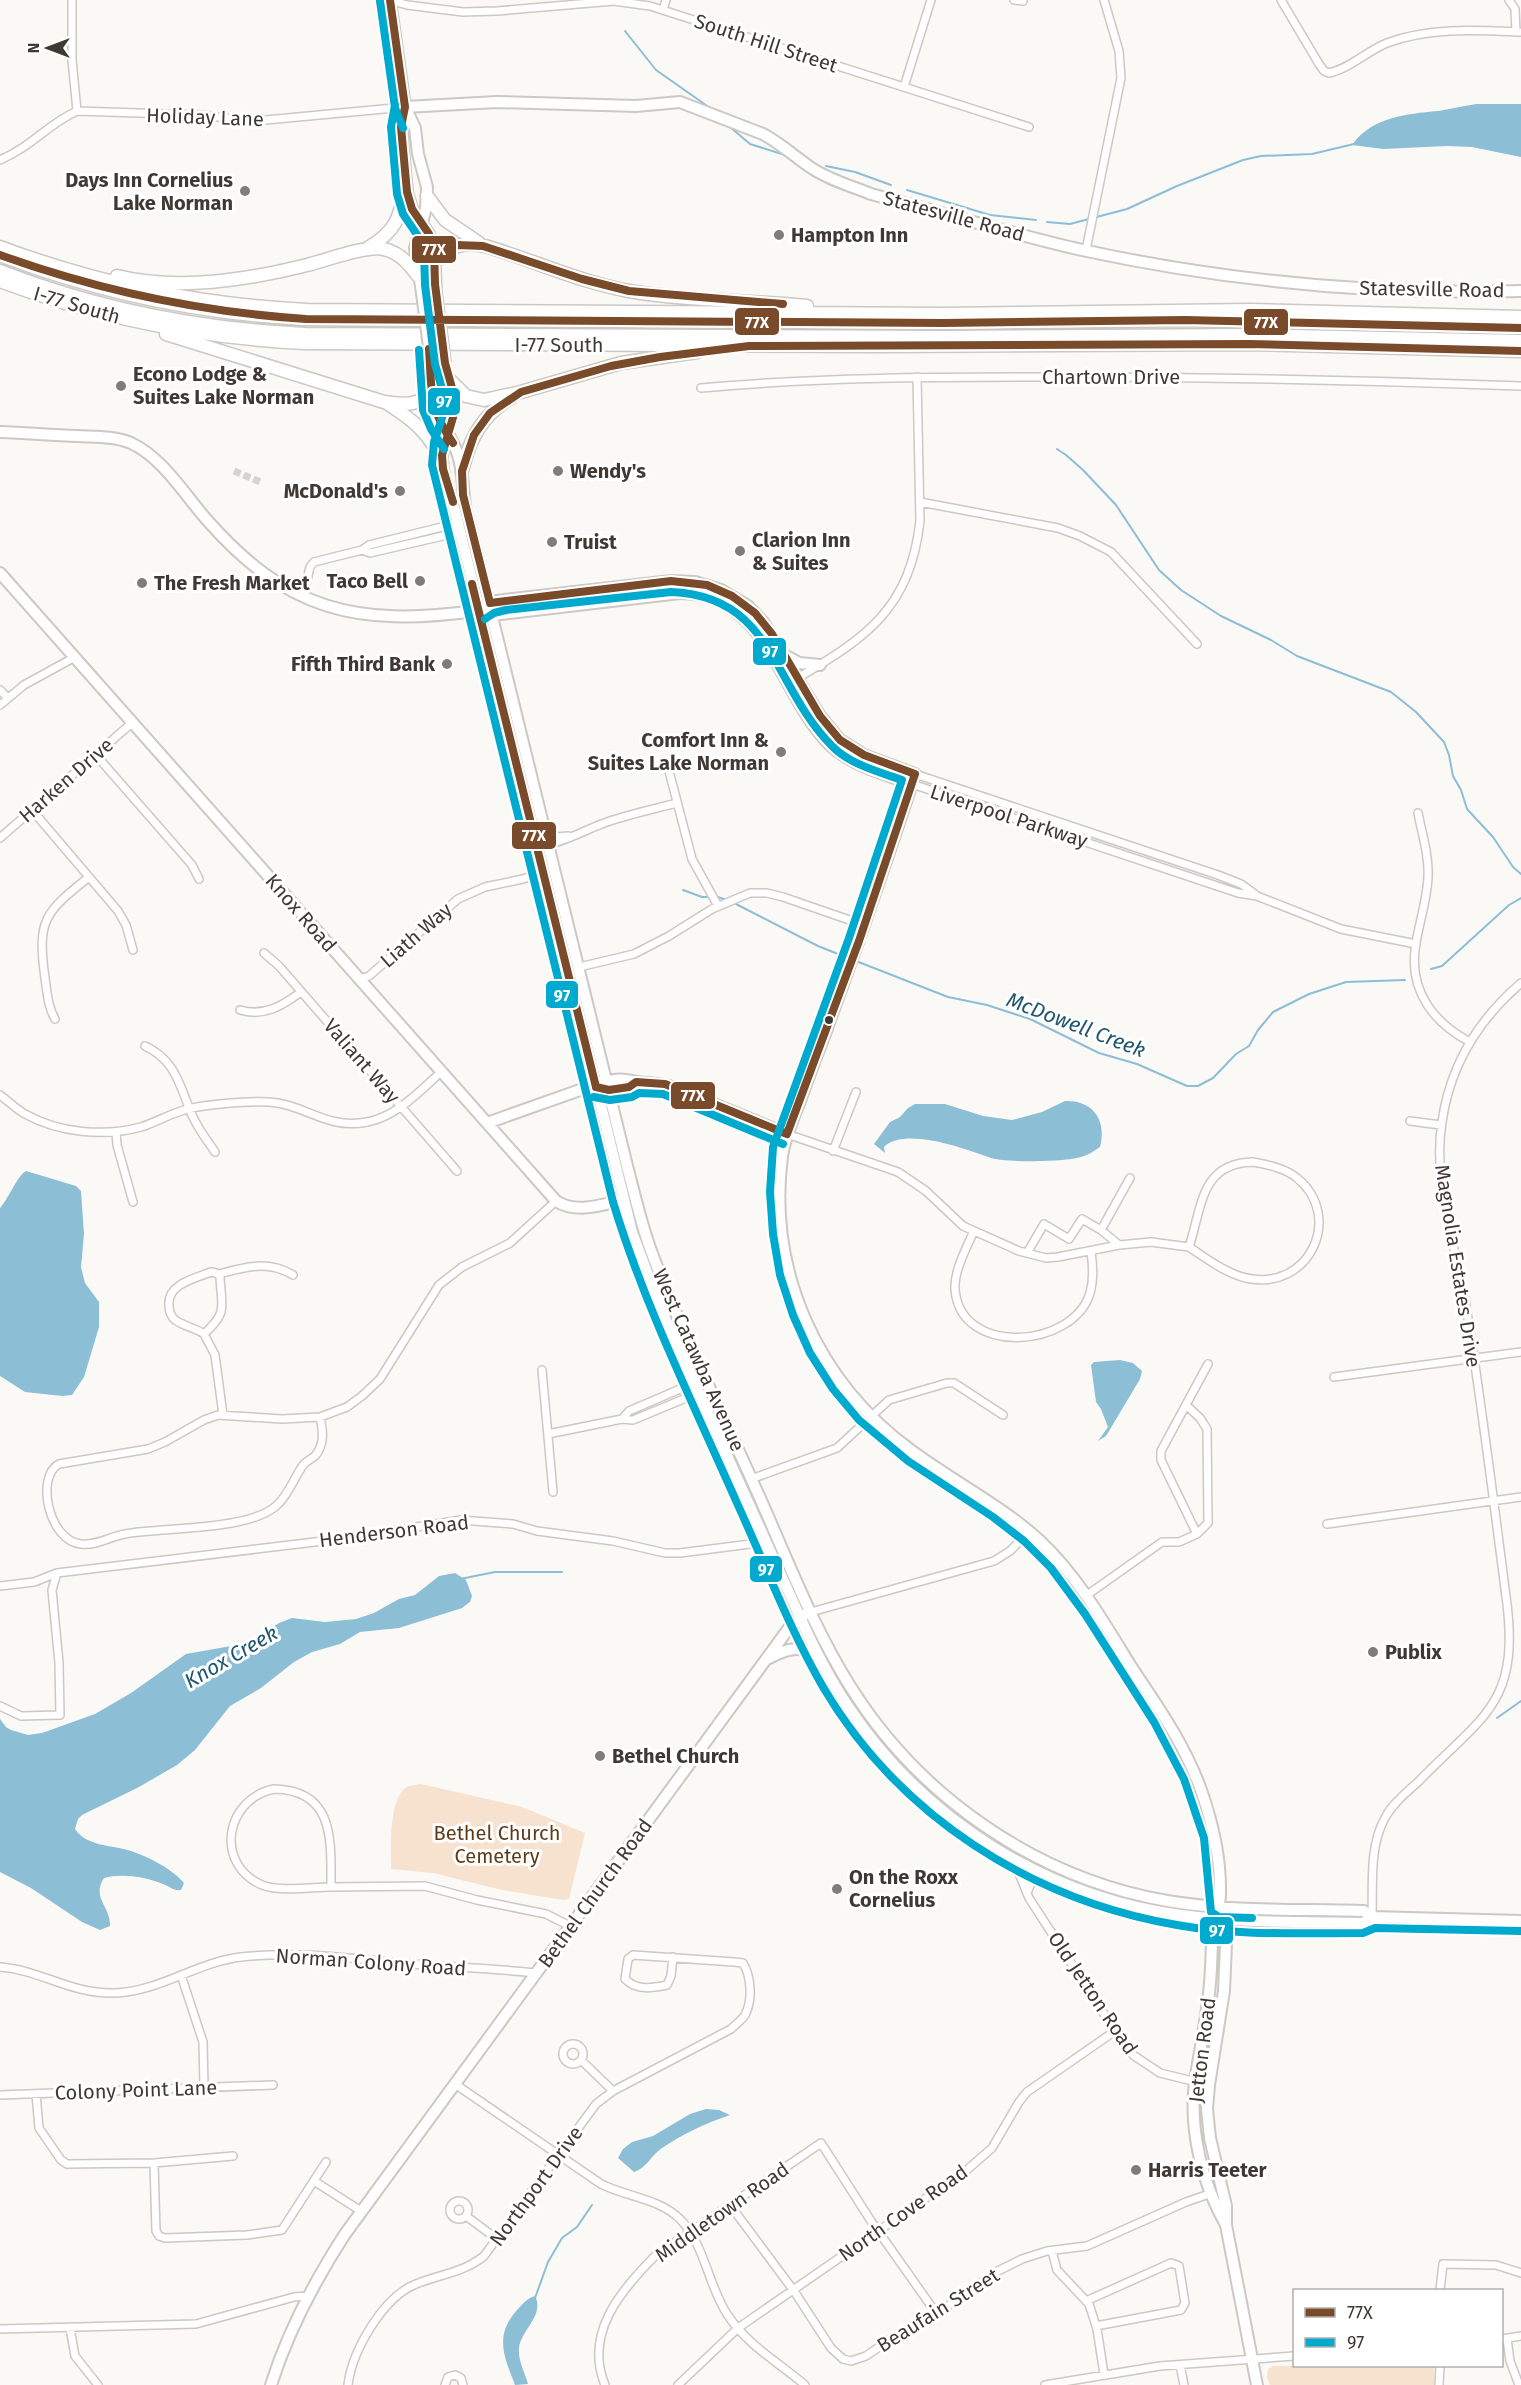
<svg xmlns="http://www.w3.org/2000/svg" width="1521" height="2385" font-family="'Fira Sans',sans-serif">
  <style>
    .green { fill: #f7e2cf }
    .water { fill: #8cbed5 }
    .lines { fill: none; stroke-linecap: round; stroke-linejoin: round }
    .stream { stroke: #8cbed5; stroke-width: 2 }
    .street-tunnel { stroke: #d6d2cf; stroke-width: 7; stroke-dasharray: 7 3.5; stroke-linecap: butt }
    .street-casing { stroke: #ccc8c3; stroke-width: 10 }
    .secondary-casing { stroke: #ccc8c3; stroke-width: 14 }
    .primary-casing { stroke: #ccc8c3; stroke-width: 14 }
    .highway-casing { stroke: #ccc8c3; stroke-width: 15 }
    .street { stroke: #fefefe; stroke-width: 7 }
    .secondary { stroke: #fefefe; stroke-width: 10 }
    .primary { stroke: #fefefe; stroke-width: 10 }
    .highway { stroke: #fefefe; stroke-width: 12 }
    .primary-bridge-casing { stroke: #ccc8c3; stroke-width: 14; stroke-linecap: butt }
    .primary-bridge { stroke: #fefefe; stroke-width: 10 }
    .bus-1-casing { stroke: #fff; stroke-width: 12 }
    .bus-2-casing { stroke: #fff; stroke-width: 12 }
    .bus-1 { stroke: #7a4b2a; stroke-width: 8 }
    .bus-2 { stroke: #00a9ce; stroke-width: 8 }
    .poi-dot { fill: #817c77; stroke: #fff; stroke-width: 2 }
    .bus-dot { fill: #403832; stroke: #fff; stroke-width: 2 }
    .labels { text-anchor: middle; stroke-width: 6; stroke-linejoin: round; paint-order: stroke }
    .street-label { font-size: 20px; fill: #403832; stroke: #fff }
    .poi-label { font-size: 20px; font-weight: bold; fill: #403832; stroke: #fff; text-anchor: start }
    .park-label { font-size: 20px; fill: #5e3b17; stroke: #fff }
    .water-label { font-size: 21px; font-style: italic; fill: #1d566e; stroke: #fff }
    .line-badge { stroke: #fff; stroke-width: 2 }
    .badge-label { font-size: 16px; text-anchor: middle; font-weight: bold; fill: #fff }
  </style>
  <rect width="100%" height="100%" fill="#fbf9f6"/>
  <path class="green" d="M421,1784L522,1807L585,1833L569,1899L563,1900L502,1890L433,1873L391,1869C391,1850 388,1798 407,1787C411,1785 416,1785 421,1784Z
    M1273,2366H1434V2385H1270L1267,2378L1268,2369Z"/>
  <path class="water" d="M1476,104H1521V157L1472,147L1447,146L1383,149L1352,145C1372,117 1406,114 1438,111C1451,109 1463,106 1476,104Z
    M1065,1101C1093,1100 1107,1120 1100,1147C1095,1150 1090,1154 1084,1156C1070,1162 1006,1163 991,1158C968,1150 905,1126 884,1147L885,1153L874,1144L890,1122L900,1117L908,1108L915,1104H945L983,1116L1012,1120L1042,1112Z
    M26,1171L76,1186L81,1191L84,1234L81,1267L85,1283L99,1302V1327L84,1377L72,1395L62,1396L25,1392L0,1376V1208C9,1198 17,1176 26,1171Z
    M1120,1360L1133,1363L1142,1371L1140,1379L1106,1436L1098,1441L1108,1427L1101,1409L1096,1402L1091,1365L1094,1362Z
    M455,1573L466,1580L472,1596L470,1602L462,1608L399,1628L360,1632L340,1644L312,1652L294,1662L261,1688L230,1706L195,1750L177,1765L139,1787L82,1815L78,1819L75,1829C87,1847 113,1845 131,1851C149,1857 172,1869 184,1883L181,1890C174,1891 170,1887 163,1884C146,1877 122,1873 104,1878C91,1898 111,1907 110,1926L100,1930L82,1922L31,1888L0,1872V1719L6,1727L11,1730L28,1735L42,1733L95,1714L131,1693L186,1654L248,1643L279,1623L292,1618L325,1622L356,1619L374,1613L399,1599L415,1595L439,1576Z
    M706,2109L719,2110L730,2115C706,2123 683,2134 662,2148C651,2155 647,2168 634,2172L618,2158L623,2149L632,2142L653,2136L690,2114Z
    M535,2296C545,2315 521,2330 519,2348C518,2362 525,2372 528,2384L515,2385C504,2356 494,2336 517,2310C523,2304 527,2298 535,2296Z"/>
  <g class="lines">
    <path class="stream" d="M625,31L656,70L713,110
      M730,127L750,144L788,156
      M826,166L855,172L891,185
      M907,190L990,215L1036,220
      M1047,222L1070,224L1127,209L1177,186L1243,160L1261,156L1312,154L1354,144
      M1057,449L1066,455L1083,470L1116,505L1159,570L1181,590L1221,616L1271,640L1297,656L1391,692L1416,712L1444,742L1449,755L1453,776L1461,790L1467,809L1493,837L1513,867L1521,874
      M683,890L702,897H718L726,900
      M732,902L818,946L848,958
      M856,961L948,997L987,1005L1030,1019L1099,1053L1137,1064L1187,1086H1198L1213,1078L1236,1054L1249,1046L1258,1030L1273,1012L1309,994L1346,982L1405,980
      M1431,969L1442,966L1509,905L1521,898
      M460,1579L495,1572H562
      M1497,1718L1521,1701
      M535,2298L548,2262L562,2238L577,2227L592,2205"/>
    <path class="street-tunnel" d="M234,471L263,483"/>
    <defs>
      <path id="street" d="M72,0V60L77,111
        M389,0L407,5L463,12L497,11L614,1L650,6L1029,127
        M1014,0L1023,1
        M1281,0L1319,64L1324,71L1329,73C1349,69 1367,51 1387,43C1429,27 1476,30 1521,32
        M1509,0L1515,9L1516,32
        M663,10L666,0
        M904,87L931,0
        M77,111L200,115L255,121L405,107
        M0,160C31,147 48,124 77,111
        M1086,250L1121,78L1119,51L1104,0
        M701,388C820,377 939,377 1059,377C1213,377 1367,380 1521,386
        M920,502L1058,528L1080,536L1111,552L1197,644
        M362,550L369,545L458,523
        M303,597L310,567L314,562L362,550L370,553L460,532
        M796,679C866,638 910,609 920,521L917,377
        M0,690L8,698
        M0,705L24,685L75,657
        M95,754L192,865L199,879
        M669,771L692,859L718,906
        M915,774L1218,875L1241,884L1255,894
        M912,784L1238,893L1257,896L1341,929L1416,944
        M32,810L118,911L126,925L133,950
        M1418,813C1422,834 1429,855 1428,877C1427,902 1418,925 1415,950C1410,992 1434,1023 1470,1042
        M547,833L556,837L568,836
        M0,838L133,722
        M549,844C567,841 589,828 607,822C630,814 654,809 677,803
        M264,953L279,966L457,1171
        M579,967L634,954L669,936L712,909L750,893H767L783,897L864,925
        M360,979L369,976L458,899L485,887L523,879L543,872
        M240,1010C264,1017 282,1006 301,992
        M55,1019C48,1007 47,992 45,978C37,920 44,913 89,877
        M145,1046C176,1060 180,1087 192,1115C198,1129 207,1140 215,1152
        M0,1095C8,1101 16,1109 25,1114C59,1133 104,1137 141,1127C157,1122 171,1113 188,1109C207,1104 249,1101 269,1102C305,1104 326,1130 367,1122C396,1117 420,1091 441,1072
        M1410,1121L1441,1125
        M116,1132L117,1145L133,1202
        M787,1134L898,1172L926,1191L963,1226L1019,1251L1046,1258L1058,1257L1119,1245L1151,1242L1189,1247
        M833,1151L856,1092
        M1253,1162C1268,1165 1285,1168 1297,1178C1344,1216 1310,1292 1246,1278C1225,1273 1206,1258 1189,1247C1202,1208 1200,1163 1253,1162Z
        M1101,1230L1119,1245
        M973,1233C966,1249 954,1271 955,1289C960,1358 1074,1348 1090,1293C1094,1279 1093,1265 1091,1252
        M1027,1253L1044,1224L1069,1239L1082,1219L1101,1230L1130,1178
        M211,1272L216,1273L220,1276C221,1307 229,1311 204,1334C196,1328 182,1326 174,1319C171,1316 169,1310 169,1305C167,1284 196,1278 211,1272Z
        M219,1274C245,1267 268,1260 293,1275
        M204,1334L215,1355L223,1415
        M542,1370L553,1492
        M1334,1377L1521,1352
        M1186,1405L1200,1418L1207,1429L1208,1523L1197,1534
        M320,1417C323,1431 325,1444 315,1456C311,1459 307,1461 304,1464C294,1477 289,1495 276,1506C247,1531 164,1527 125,1534C111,1536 97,1546 81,1544C49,1541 35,1477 59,1464L148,1449L165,1442L204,1420L218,1415L282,1419L320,1417L347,1407L362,1396L380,1379L439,1285L462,1267L510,1243L556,1201
        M622,1419L629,1411L694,1383
        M548,1434L622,1419L633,1420L698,1393
        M751,1479L837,1448L889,1400L947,1383H954L1003,1415
        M1327,1524L1521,1497
        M0,1586L34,1582L57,1573L340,1539L461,1520L513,1524L537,1531L613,1541L665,1553H680L766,1542
        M1087,1595L1162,1542H1179L1197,1534L1161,1460V1451L1208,1364
        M811,1612L994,1561L1010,1551L1029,1532
        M0,1706L21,1716L60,1715L59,1663L52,1590L57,1573
        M274,1789C335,1790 331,1841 331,1887C312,1887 279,1892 262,1885C214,1864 225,1799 274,1789Z
        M1014,1861L1029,1898L1115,2031L1133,2055L1160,2073L1209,2085
        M331,1887L425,1886L477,1900L546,1914L570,1926
        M1027,1893L1032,1880L1044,1875
        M1372,1917C1373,1885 1369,1846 1385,1818C1392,1804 1407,1792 1419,1781C1482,1716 1519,1705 1507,1604C1494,1505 1482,1405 1466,1306C1456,1246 1432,1183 1442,1122C1450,1066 1479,1019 1521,983
        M0,1967C41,1970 70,1994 114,1993C159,1992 197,1962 241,1957C294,1951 347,1958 400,1963C445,1967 491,1968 536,1973
        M181,1975L203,2042L204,2087
        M563 2054a10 10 0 1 1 20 0a10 10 0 1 1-20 0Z
        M581,2060L613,2091
        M455,2084L601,2184C627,2197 658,2198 680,2219C705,2245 708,2285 727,2314C747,2345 778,2362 805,2385
        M36,2094L39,2128L61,2160L67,2164L154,2163L233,2156
        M0,2095L273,2085
        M154,2163L156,2231L159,2236L165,2238L247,2235L282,2230L326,2162
        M314,2181L361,2211
        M450 2210a9 9 0 1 1 18 0a9 9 0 1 1-18 0Z
        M730,2205L794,2291L831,2348L843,2359L851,2361L866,2356L895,2336L951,2304L996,2272L1022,2259L1047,2251L1087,2246L1186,2202L1212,2193
        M466,2216L497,2239
        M1052,2251L1057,2270L1089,2304L1097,2329L1104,2374
        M1440,2290L1443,2264L1496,2265L1521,2273
        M1086,2301L1171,2263L1179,2266L1185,2303L1181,2310L1096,2326
        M70,2328L75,2356L98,2385
        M0,2329L196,2324L294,2297L308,2296
        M1502,2339L1521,2336
        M1507,2339L1510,2361L1519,2385
        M1180,2365L1184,2385
        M348,2385C352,2351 383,2297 416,2284C440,2274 463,2273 484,2256L596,2104L613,2091L731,2029C735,2025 742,2020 745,2015C753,2000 751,1976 743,1963L734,1962L633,1955L628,1959L625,1979C637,1991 652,1988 667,1985L671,1976L673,1957
        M445,2385L448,2377L455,2375L461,2378L463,2385
        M605,2385C584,2334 620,2291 655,2256L821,2143L871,2221L936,2313
        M678,2385L738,2328L968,2169L992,2148L1019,2102L1027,2092L1115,2031
        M1045,2385L1160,2366L1294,2356
        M1439,2385L1440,2366"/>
      <path id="secondary" d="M390,0L405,107
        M449,379C462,411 444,427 442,456C441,474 450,493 455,511L632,1232L660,1307L800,1617C814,1648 829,1678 848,1706C923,1819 1046,1897 1181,1915C1241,1923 1302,1922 1363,1923L1372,1917L1521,1921
        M431,390C432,419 450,430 458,455C464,473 462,492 466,511L628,1170C635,1196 641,1223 650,1248C680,1330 720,1408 755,1487C785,1553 811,1624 850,1686C920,1798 1037,1878 1167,1901C1232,1912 1299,1909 1364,1911L1372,1917
        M0,432C26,433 51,435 77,436C95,437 114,436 131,443C163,458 184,494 207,520C287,611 357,627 475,611C481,610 485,605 491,603C494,601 500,601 504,600L671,581L695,582L721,590L748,606L763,622L820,716L840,740L864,755L915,774C887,860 857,946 826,1031C817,1055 808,1078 800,1101C793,1119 785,1137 782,1156C767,1272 818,1383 912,1451C954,1482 1002,1506 1040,1541C1079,1578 1104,1623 1132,1668C1158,1707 1185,1745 1201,1790C1213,1824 1221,1859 1220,1895C1220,1907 1214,1915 1213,1926C1211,1951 1212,1976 1208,2000C1205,2028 1199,2055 1195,2082C1189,2130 1202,2183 1226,2225
        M0,573L556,1201C576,1214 601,1205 623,1200
        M488,613L493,615L680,593C769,594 779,695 830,745C852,766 884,774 912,784
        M786,656L799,663L820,665
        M603,1089C614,1092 627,1089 636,1082
        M487,1123L580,1090C590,1088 599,1084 608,1081C620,1078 626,1080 637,1082C650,1084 662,1083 675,1088L787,1134
        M769,1658C786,1649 801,1644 818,1657
        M1224,1915L1227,1920L1224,1991L1209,2085L1207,2109L1210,2138L1226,2206V2225L1257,2385
        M271,2385C288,2331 314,2282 345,2234L789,1628L806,1614"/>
      <path id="primary" d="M405,107L497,102L636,106L680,102L763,134C780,143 794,156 810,167C827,179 851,186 871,194C941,212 1011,234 1082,250C1226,281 1374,295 1521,291
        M405,107L401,127L407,192L412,209L429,234L434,248L436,293
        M405,107L415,128L418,154L427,187L426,208L415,248L422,293
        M431,363V390"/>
      <path id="highway" d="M427,196L445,220L479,243
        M0,247C99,284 201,305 307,310L943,314L1249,310L1521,317
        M368,248C396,231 399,219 406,188
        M0,255C99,293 201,314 306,319L943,323L1185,320L1521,328
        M436,261C450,246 464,241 485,246C533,260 579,282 629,291C687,301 748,300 807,306
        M0,271C98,309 200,329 305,334L943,337L1249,335L1521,341
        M117,276C178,291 247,280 307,265C330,259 355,249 378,248C397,250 408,262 418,276
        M0,281C98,318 200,338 305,343L879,346L1249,344L1521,351
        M166,334L384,402C403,404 419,408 431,390
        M449,379L466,396L484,400L521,392L621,363L697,352
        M388,404C413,420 431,434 442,463
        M462,471C470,438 482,415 512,397"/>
    </defs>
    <use href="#street" class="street-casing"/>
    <use href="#secondary" class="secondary-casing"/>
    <use href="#primary" class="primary-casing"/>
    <use href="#highway" class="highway-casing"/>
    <use href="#street" class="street"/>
    <use href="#secondary" class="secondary"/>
    <use href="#primary" class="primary"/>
    <use href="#highway" class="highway"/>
    <defs>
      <path id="primary-bridge" d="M422,293L431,363
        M436,293L445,363"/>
    </defs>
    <use href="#primary-bridge" class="primary-bridge-casing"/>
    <use href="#primary-bridge" class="primary-bridge"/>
    <defs>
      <path id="bus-1" d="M390,0L405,107L401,127L407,192L412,209L429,234L434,248L435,284L445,363L454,395V414L442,455L443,469L453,502
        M0,255C100,291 200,312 306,319L943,323L1185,320L1521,328
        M436,261L457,245L483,246L582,279L629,291L783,304
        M429,349C432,391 428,407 453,443
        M472,584L596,1087
        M490,603L463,495L462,471L474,435L490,413L521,392L611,366L660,357L749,346L1249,344L1521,351
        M490,603L671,581L707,585L732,596L755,613L772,634L820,716L840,740L864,755L915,774
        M596,1087L609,1090L629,1087L636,1082L665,1084L787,1134
        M787,1134L859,941L915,774"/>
      <path id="bus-2" d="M380,1L395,108L403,128
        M395,105L391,127L397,194L403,214L420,239L424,250L425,285L435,364L444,396V412L434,442L432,465L613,1202C645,1307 693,1403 737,1503C765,1564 789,1628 823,1687C899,1816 1031,1900 1177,1925C1238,1936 1301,1933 1363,1933L1375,1928L1521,1931
        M419,350L423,410L431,429L444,449
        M485,619L494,613L506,610L671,592C774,596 772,686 832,746C849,764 879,772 902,780L849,938L773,1147L770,1192L773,1234L780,1275L793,1315L810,1353L833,1389L859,1420L908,1461L993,1517L1024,1541L1051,1568L1085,1614L1154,1722L1184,1779L1204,1838L1211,1912L1219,1917L1252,1918
        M594,1097L610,1100L632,1097L639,1093L663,1094L783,1144"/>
    </defs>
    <use href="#bus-1" class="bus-1-casing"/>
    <use href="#bus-2" class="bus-2-casing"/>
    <use href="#bus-1" class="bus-1"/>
    <use href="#bus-2" class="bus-2"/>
  </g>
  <g class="poi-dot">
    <circle cx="245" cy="191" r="6"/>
    <circle cx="779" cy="235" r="6"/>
    <circle cx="121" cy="386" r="6"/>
    <circle cx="558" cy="471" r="6"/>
    <circle cx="400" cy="491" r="6"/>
    <circle cx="552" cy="542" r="6"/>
    <circle cx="740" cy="551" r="6"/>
    <circle cx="420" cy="581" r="6"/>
    <circle cx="142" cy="583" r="6"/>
    <circle cx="447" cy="664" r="6"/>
    <circle cx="781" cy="752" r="6"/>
    <circle cx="1373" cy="1652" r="6"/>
    <circle cx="600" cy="1756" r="6"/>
    <circle cx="837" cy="1889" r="6"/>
    <circle cx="1136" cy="2170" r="6"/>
  </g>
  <circle class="bus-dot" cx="829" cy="1020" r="5"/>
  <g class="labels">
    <g class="street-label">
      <text transform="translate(766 43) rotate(18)" y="7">South Hill Street</text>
      <text transform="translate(205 117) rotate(2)" y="7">Holiday Lane</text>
      <text transform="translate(954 216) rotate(15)" y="7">Statesville Road</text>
      <text transform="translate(1432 289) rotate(1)" y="7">Statesville Road</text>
      <text transform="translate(77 305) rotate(16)" y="7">I-77 South</text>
      <text x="559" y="352">I-77 South</text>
      <text x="1111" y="384">Chartown Drive</text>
      <text transform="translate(66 780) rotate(-41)" y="7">Harken Drive</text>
      <text transform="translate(1009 816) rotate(18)" y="7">Liverpool Parkway</text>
      <text transform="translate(301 913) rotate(49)" y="7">Knox Road</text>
      <text transform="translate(416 935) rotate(-41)" y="7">Liath Way</text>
      <text transform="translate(362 1061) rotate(49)" y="7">Valiant Way</text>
      <text transform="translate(1458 1266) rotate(81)" y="7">Magnolia Estates Drive</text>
      <text transform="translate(699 1360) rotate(66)" y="7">West Catawba Avenue</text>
      <text transform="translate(394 1531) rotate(-7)" y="7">Henderson Road</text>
      <text transform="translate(595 1893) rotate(-54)" y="7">Bethel Church Road</text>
      <text transform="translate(371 1962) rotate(4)" y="7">Norman Colony Road</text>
      <text transform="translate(1093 1993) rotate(56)" y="7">Old Jetton Road</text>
      <text transform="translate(1202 2050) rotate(-83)" y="7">Jetton Road</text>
      <text transform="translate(136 2090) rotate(-2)" y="7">Colony Point Lane</text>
      <text transform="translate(536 2186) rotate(-54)" y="7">Northport Drive</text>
      <text transform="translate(722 2212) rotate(-35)" y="7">Middletown Road</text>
      <text transform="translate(903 2213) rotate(-35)" y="7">North Cove Road</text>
      <text transform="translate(938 2310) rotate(-32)" y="7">Beaufain Street</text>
    </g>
    <g class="poi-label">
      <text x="233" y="187" text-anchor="end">Days Inn Cornelius<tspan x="233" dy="23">Lake Norman</tspan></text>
      <text x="791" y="242">Hampton Inn</text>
      <text x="133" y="381">Econo Lodge &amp;<tspan x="133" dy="23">Suites Lake Norman</tspan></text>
      <text x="570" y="478">Wendy's</text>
      <text x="388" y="498" text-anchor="end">McDonald's</text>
      <text x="752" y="547">Clarion Inn<tspan x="752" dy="23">&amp; Suites</tspan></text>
      <text x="564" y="549">Truist</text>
      <text x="408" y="588" text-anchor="end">Taco Bell</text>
      <text x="154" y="590">The Fresh Market</text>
      <text x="435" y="671" text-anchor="end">Fifth Third Bank</text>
      <text x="769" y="747" text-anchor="end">Comfort Inn &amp;<tspan x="769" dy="23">Suites Lake Norman</tspan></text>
      <text x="1385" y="1659">Publix</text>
      <text x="612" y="1763">Bethel Church</text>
      <text x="849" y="1884">On the Roxx<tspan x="849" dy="23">Cornelius</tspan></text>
      <text x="1148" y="2177">Harris Teeter</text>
    </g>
    <g class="park-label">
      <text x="497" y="1840">Bethel Church<tspan x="497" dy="23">Cemetery</tspan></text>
    </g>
    <g class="water-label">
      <text transform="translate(1076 1025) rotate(21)" y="7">McDowell Creek</text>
      <text transform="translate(231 1657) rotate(-30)" y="7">Knox Creek</text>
    </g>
  </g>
  <g class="line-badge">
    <rect x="411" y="235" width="46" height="29" rx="6" fill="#7a4b2a"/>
    <rect x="734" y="307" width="46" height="29" rx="6" fill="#7a4b2a"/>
    <rect x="1243" y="308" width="46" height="28" rx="6" fill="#7a4b2a"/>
    <rect x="427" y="387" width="34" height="29" rx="6" fill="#00a9ce"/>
    <rect x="752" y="637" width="35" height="29" rx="6" fill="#00a9ce"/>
    <rect x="511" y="821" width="46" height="29" rx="6" fill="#7a4b2a"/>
    <rect x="545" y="980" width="34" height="29" rx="6" fill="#00a9ce"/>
    <rect x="670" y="1081" width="46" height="29" rx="6" fill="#7a4b2a"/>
    <rect x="749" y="1555" width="34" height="28" rx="6" fill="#00a9ce"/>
    <rect x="1199" y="1916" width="35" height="29" rx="6" fill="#00a9ce"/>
  </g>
  <g class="badge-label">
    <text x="434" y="255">77X</text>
    <text x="757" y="328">77X</text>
    <text x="1266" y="328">77X</text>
    <text x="444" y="407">97</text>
    <text x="770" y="657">97</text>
    <text x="534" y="841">77X</text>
    <text x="562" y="1001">97</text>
    <text x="693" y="1101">77X</text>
    <text x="766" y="1575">97</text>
    <text x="1217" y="1936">97</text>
  </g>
  <rect x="1293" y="2289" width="210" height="78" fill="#ffffff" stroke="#b3afad" stroke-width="1.5"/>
  <rect x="1305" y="2308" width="30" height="9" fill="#7a4b2a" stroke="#b3afad" stroke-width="1.5"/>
  <text x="1347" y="2319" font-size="18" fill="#403832">77X</text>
  <rect x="1305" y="2338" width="30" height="9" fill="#00a9ce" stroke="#b3afad" stroke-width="1.5"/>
  <text x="1347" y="2349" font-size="18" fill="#403832">97</text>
  <g transform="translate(48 48) rotate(270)" stroke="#ffffff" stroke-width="4.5" paint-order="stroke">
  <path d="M0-4.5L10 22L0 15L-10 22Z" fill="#403832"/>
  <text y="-9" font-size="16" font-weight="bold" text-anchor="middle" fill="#403832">N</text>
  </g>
</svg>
